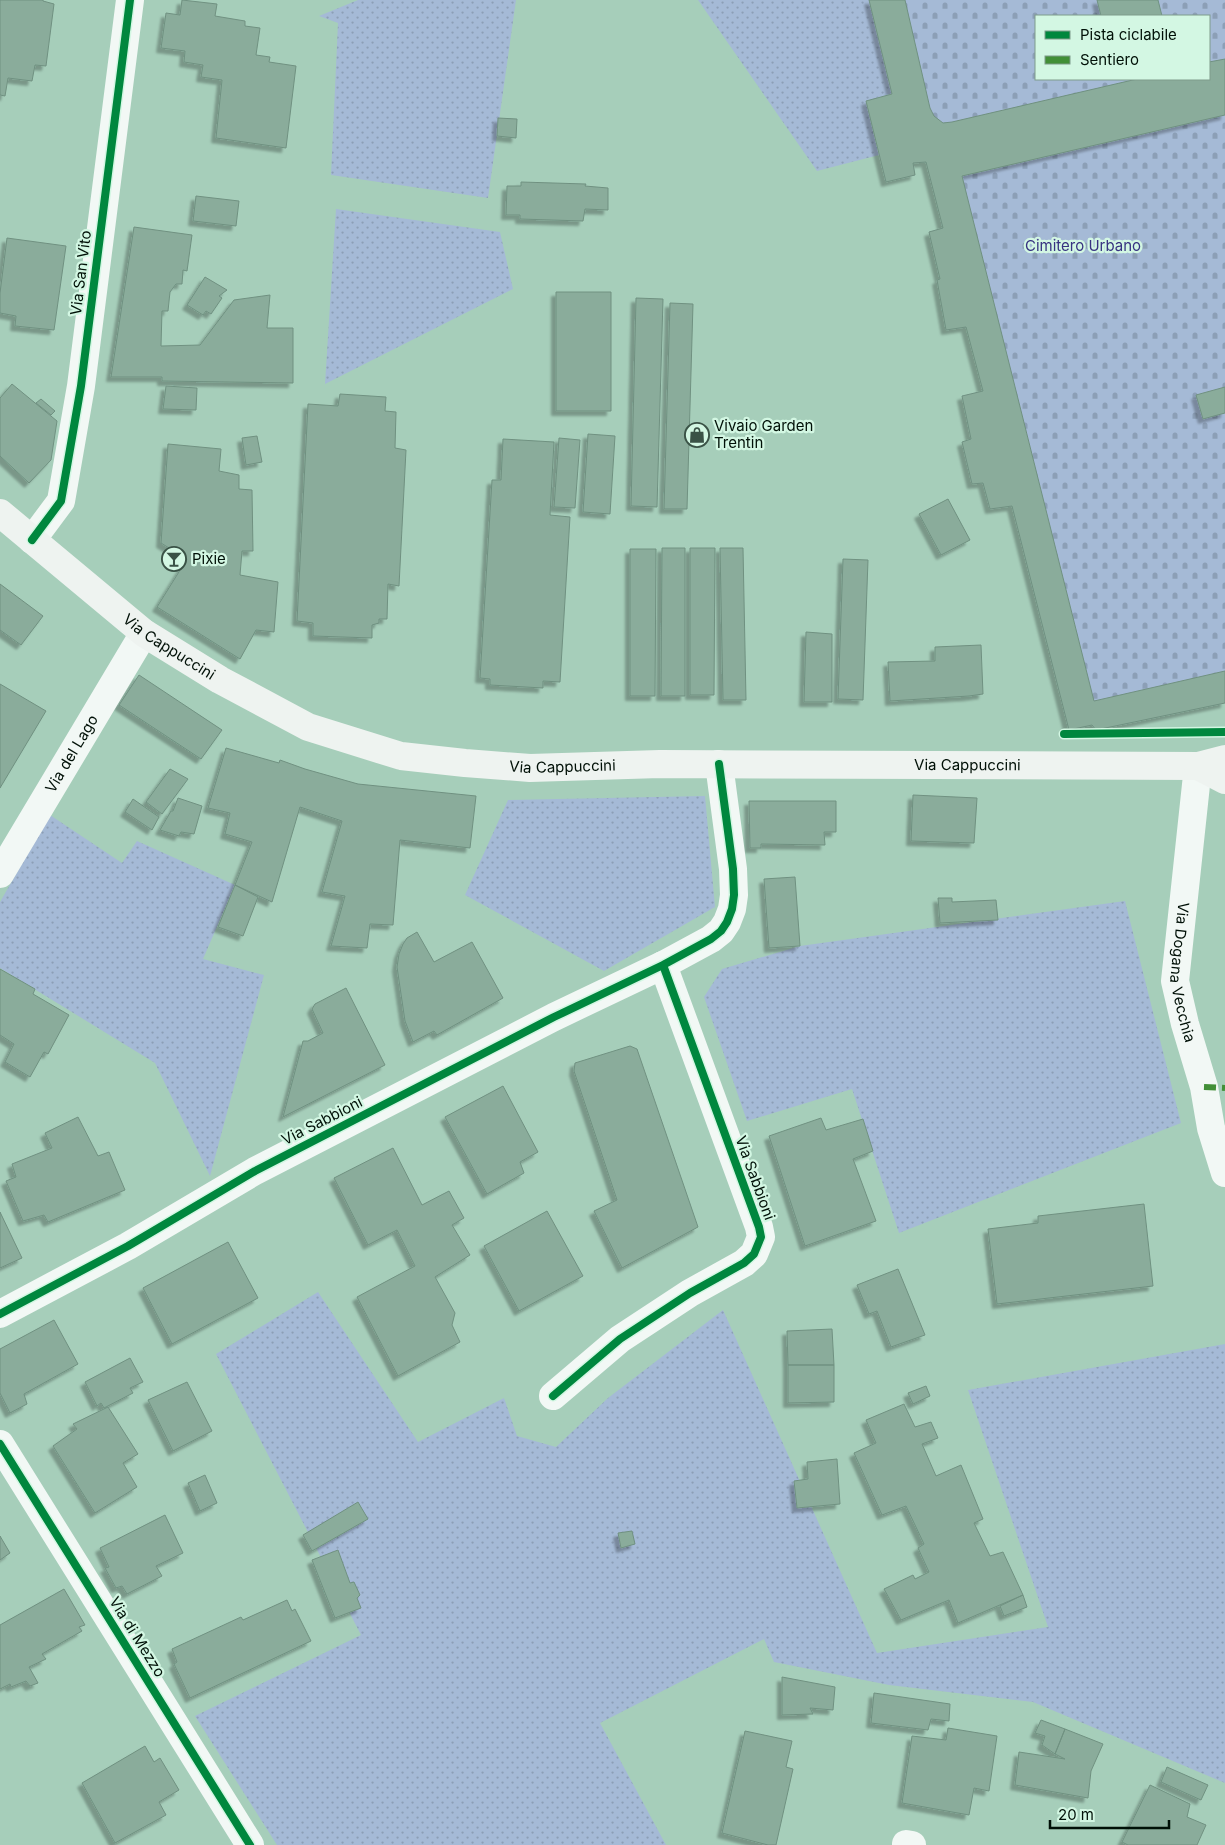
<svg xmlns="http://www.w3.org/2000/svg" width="1225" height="1845" font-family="Inter,sans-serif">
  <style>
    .grass { fill: url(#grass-dots) }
    .cemetery { fill: url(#cemetery-stones); fill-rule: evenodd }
    .building { fill: #8aac9b; stroke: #709181; filter: url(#shadow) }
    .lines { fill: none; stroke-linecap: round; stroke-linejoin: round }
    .street { stroke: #f2f8f5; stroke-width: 28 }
    .secondary { stroke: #eef3f0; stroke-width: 28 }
    .quiet { stroke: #428f37; stroke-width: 6; stroke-dasharray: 12 6; stroke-linecap: butt }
    .cycleway-casing { stroke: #d3f7e3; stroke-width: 11 }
    .cycleway { stroke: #00873e; stroke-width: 8 }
    .labels { text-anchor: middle; stroke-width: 4.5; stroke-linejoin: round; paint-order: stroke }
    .park-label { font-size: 15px; fill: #373281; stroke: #d3f7e3 }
    .street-label { font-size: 15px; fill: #001007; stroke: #d3f7e3 }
    .poi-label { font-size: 15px; fill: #001007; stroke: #d3f7e3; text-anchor: start }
  </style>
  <defs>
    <pattern id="grass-dots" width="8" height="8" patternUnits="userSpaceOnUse" patternTransform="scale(1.25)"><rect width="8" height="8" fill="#a5bad6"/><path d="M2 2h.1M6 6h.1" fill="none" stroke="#8c9fb6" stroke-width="1.8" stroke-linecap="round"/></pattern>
    <pattern id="cemetery-stones" width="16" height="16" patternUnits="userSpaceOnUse" patternTransform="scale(1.25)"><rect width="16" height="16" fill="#a5bad6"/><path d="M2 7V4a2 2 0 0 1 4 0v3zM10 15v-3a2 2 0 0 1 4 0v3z" fill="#8c9fb6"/></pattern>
    <filter id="shadow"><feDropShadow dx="-4.5" dy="4.5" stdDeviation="1" flood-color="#0004"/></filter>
  </defs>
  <rect width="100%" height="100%" fill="#a6ceba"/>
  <path class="grass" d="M358,0H516L488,198L331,175L338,23L319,16Z
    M698,0H869L892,94L866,101L879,155L817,171Z
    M336,209L500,232L513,289L325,384Z
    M705,796L715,907L604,971L465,895L508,800Z
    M50,815L122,863L137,841L235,885L203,959L264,975L210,1176L155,1063L0,968V902Z
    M1125,901L1181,1123L899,1233L852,1089L747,1121L704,997L722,969L800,946Z
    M318,1292L418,1442L504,1398L517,1436L556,1447L608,1398L723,1310L877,1653L1048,1627L968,1390L1225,1344V1783L1033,1702L889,1685L774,1662L764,1639L600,1723L666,1845H277L195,1716L361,1635L216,1354Z"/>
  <path class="cemetery" d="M869,0H1225V703L1096,730L1092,725L1069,730L1012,506L990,509L983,483L972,484L962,442L971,439L962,396L983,391L967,327L946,330L937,280L940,279L929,232L943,228L926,162L913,163L915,175L886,182L866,101L892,93ZM1036,16H1209V79H1036Z"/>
  <path class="building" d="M0,0H43V1L54,4L46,66L35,65L32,81L8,78L5,96L0,95Z
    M182,0L217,4L215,16L245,21V26L260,28L256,55L270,57L269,62L296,66L286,148L216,138L222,80L201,77L203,65L184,62L185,51L161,48L166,13L180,15Z
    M869,0H905L930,108L934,116L943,123L952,122L1137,79H1209V62L1225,59V115L962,176L1094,701L1225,671V703L1096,730L1092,725L1069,730L1012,506L990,509L983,483L972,484L962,442L971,439L962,396L983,391L966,327L946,330L937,280L940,279L929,232L943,228L926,162L913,163L915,175L886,182L866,101L892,94Z
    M1097,0H1158L1162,16H1101Z
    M498,118L517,119L516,138L497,136Z
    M521,182L586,184L585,186L608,188V210L585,209L583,221L520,219V215H506L507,186H521Z
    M196,196L239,201L236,226L193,221Z
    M134,227L192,235L187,271L183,270L182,284H176L170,292L168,311H162L161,346L200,345L234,300L270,295L267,328H293V383L162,381V377H111Z
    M7,238L66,246L54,330L15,326L16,316L0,313V293Z
    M205,277L227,290L219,296L222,298L211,314L206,311L203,315L187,305Z
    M556,292H611V411H556Z
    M636,298L663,299L657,507L631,506Z
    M670,303L693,304L687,509H664Z
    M12,384L57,421L51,460L29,483L0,456V398Z
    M166,386L197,388L196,410L163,409Z
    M1225,387V413L1203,419L1196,395Z
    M340,394L386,397L385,411L396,412L395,448L406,450L399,586L388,584L387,619H379V623L372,625V638L313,636V623L297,621L308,404L338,406Z
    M41,399L55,411L51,415L36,403Z
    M588,434L615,436L610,514L583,512Z
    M257,436L262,462L246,465L242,438Z
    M559,438L580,440L575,508L554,507Z
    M503,439L554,442L550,515L570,517L560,682L543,681V688L490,685V679L480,678L492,480H501Z
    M168,444L221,449L219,471L239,475V489L252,490L253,551H242L240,575L278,582L274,632L256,630L240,659L157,607L187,559L161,543Z
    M948,499L970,540L941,555L919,514Z
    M662,548H685V696H661Z
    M690,548H715L714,695H690Z
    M720,548H743L746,700H723Z
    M630,549H656L655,696H630Z
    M843,559L868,560L863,700L838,699Z
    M0,584L43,616L21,645L0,630Z
    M806,632L832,634V702H804Z
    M981,645L983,694L969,696L890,701L888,662L935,661V647Z
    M139,675L222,730L201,759L119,705Z
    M0,684L46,711L0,788Z
    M226,748L279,763L280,760L305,769L358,784L476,796L470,848L400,840L393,925L370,924L367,948L331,946L345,896L322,892L342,821L300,807L272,902L235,885L252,842L225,834L230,813L208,808Z
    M170,769L188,779L162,814L146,802Z
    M913,795L977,798L974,843L911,841Z
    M178,798L202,806L194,834L181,832L179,836L160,830L171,811H173Z
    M133,799L159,817L152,830L125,812Z
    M749,801H836V832H824L825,845L761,844V848H750Z
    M795,877L800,946L769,948L764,879Z
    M235,885L258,897L243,936L218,927Z
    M938,898H952V902L996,900L998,920L940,923Z
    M417,932L434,962L472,942L503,998L437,1035L434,1031L413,1042L405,1021L397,967L399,954L403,944L407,938Z
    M0,969L35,989L33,994L69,1015L48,1054L44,1052L30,1077L5,1062L14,1044L0,1035Z
    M346,988L385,1065L283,1117L303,1041H308L323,1033L312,1009L315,1004Z
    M630,1046L637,1049L698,1227L622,1268L594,1211L617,1200L574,1071L575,1063Z
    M503,1086L538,1152L520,1162L524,1173L487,1194L445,1117Z
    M78,1117L98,1156L109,1152L125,1190L48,1222L44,1215L23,1221L6,1181L16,1177L12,1164L52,1148L45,1133Z
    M821,1118L826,1130L863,1119L873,1151L853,1159L876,1221L805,1246L769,1136Z
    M393,1148L422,1205L449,1191L464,1218L452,1225L470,1255L435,1277L455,1313L452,1325L460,1342L398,1376L357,1297L415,1266L397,1230L368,1245L334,1178Z
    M1144,1204L1153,1286L997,1304L988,1229L1038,1223V1216Z
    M547,1211L583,1276L519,1311L484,1246Z
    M0,1212L22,1258L0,1268Z
    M228,1242L258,1298L172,1344L143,1288Z
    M898,1269L925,1335L891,1347L877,1311L869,1314L857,1285Z
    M54,1320L78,1364L24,1394L27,1404L10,1413L0,1393V1349Z
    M832,1329L834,1365H788L787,1331Z
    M130,1358L143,1382L130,1388L133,1393L104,1408L101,1403L97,1406L85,1382Z
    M788,1365H834V1402L788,1403Z
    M187,1382L212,1431L173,1451L148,1400Z
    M926,1386L930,1396L913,1404L908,1393Z
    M904,1404L915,1427L931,1422L938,1438L922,1444L936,1476L961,1465L983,1519L974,1523L990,1556L1003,1552L1023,1595L958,1623L949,1600L901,1620L884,1589L913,1575L915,1579L929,1572L918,1548L924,1544L906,1506L882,1515L854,1453L876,1443L866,1420Z
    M108,1407L138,1454L123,1463L137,1487L95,1513L53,1446L77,1429L73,1424Z
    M837,1459L840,1504L797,1508L794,1481L808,1479L807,1462Z
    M205,1475L217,1503L200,1511L188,1483Z
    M358,1502L368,1519L312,1551L303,1535Z
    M165,1515L183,1553L156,1566L162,1576L127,1594L122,1586L116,1588L105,1568L109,1567L100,1548Z
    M632,1531L635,1544L621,1548L618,1533Z
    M0,1536L10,1553L0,1560Z
    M338,1550L350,1583L354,1582L360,1595L357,1598L361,1608L335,1618L312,1560Z
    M64,1589L85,1625L79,1627L82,1631L42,1654L46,1659L29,1667L38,1683L30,1686L26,1681L11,1687L10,1684L0,1689V1625Z
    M1023,1595L1027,1607L1004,1616L1000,1606Z
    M287,1600L292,1611L295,1609L311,1641L190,1698L174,1664L177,1662L172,1649L241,1617L243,1620Z
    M782,1677L835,1687L833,1710L810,1708L813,1714L782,1715Z
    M874,1693L950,1704L949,1721L931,1719L928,1730L871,1723Z
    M1041,1720L1065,1729L1055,1754L1042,1745L1045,1736L1035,1733Z
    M948,1728L997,1736L989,1791L974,1788L969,1815L902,1803L912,1736L946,1740Z
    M1065,1729L1103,1744L1091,1771L1088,1798L1015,1785L1019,1752L1065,1759L1055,1754Z
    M745,1731L792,1741L786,1767L793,1769L776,1845H768L722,1833Z
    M145,1746L154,1762L160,1758L179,1790L159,1802L166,1815L115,1843L82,1783Z
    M1167,1767L1208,1785L1201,1800L1161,1782Z
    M1150,1785L1190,1804L1187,1817L1206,1825L1197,1845H1128L1122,1842Z"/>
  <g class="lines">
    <g class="street">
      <path d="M32,540L61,501L81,386L130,0"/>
      <path id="s1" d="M1198,766L1175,981L1185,1024L1204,1087L1211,1128L1225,1173"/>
      <path id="s2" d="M0,874L144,633"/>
      <path d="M0,1314L128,1246L255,1171L554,1017L663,965L711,939L721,931L727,922L732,909L734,895L733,869L719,764"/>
      <path d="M553,1396L620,1339L690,1293L744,1263L754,1254L761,1237L759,1227L663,965"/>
      <path d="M0,1444L250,1845"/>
      <path d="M906,1844L912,1845"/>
    </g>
    <g class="secondary">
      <path id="s3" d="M0,513L144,633L220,680L308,727L401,756L465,763L530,768L660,764L1198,766"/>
      <path d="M1225,759L1198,766L1225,780"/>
    </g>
    <path class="quiet" d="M1204,1087L1225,1088"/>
    <defs>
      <path id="cycleway" d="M32,540L61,501L81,386L130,0
        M1064,734L1225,732
        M0,1314L128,1246L255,1171L554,1017L663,965L711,939L721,931L727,922L732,909L734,895L733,869L719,764
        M553,1396L620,1339L690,1293L744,1263L754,1254L761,1237L759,1227L663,965
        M0,1444L250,1845"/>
    </defs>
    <use href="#cycleway" class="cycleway-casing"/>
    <use href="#cycleway" class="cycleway"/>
  </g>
  <defs>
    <symbol id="shop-ring" viewBox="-11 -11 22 22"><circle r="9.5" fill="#d3f7e3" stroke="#3a5246" stroke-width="1.5"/><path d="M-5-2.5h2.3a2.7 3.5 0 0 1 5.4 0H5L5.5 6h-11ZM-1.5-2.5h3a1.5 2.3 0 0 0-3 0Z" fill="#3a5246"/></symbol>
    <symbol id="bar-ring" viewBox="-11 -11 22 22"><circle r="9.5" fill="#d3f7e3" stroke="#3a5246" stroke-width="1.5"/><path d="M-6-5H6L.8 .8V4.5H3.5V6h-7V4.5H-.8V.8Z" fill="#3a5246"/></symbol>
  </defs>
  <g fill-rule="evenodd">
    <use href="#shop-ring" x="683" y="421" width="28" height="28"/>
    <use href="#bar-ring" x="160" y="545" width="28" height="28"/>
  </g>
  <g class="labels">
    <g class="park-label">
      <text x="1083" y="251">Cimitero Urbano</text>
    </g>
    <g class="street-label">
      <text transform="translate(81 273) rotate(-83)" y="5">Via San Vito</text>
      <text dy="5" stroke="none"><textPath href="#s3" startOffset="216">Via Cappuccini</textPath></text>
      <text dy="5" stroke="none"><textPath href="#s2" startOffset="140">Via del Lago</textPath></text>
      <text dy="5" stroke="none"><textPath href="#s3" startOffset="1041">Via Cappuccini</textPath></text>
      <text dy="5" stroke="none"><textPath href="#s3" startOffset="636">Via Cappuccini</textPath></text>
      <text dy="5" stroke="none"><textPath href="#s1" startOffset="208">Via Dogana Vecchia</textPath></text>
      <text transform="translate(322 1121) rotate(-27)" y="5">Via Sabbioni</text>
      <text transform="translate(755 1178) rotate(70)" y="5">Via Sabbioni</text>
      <text transform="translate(137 1637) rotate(58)" y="5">Via di Mezzo</text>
    </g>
    <g class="poi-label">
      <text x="714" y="431">Vivaio Garden<tspan x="714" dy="17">Trentin</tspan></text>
      <text x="192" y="564">Pixie</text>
    </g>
  </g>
  <rect x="1035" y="15" width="175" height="65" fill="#d3f7e3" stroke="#7f9b8b"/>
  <rect x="1045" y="31" width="25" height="8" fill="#00873e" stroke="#7f9b8b"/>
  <text x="1080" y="40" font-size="15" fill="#001007">Pista ciclabile</text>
  <rect x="1045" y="56" width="25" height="8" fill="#428f37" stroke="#7f9b8b"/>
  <text x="1080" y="65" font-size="15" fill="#001007">Sentiero</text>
  <path d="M1050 1820v8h119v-8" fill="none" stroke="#001007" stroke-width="2.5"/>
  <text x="1058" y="1820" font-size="15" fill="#001007" stroke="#d3f7e3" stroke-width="4" paint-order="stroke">20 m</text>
</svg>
